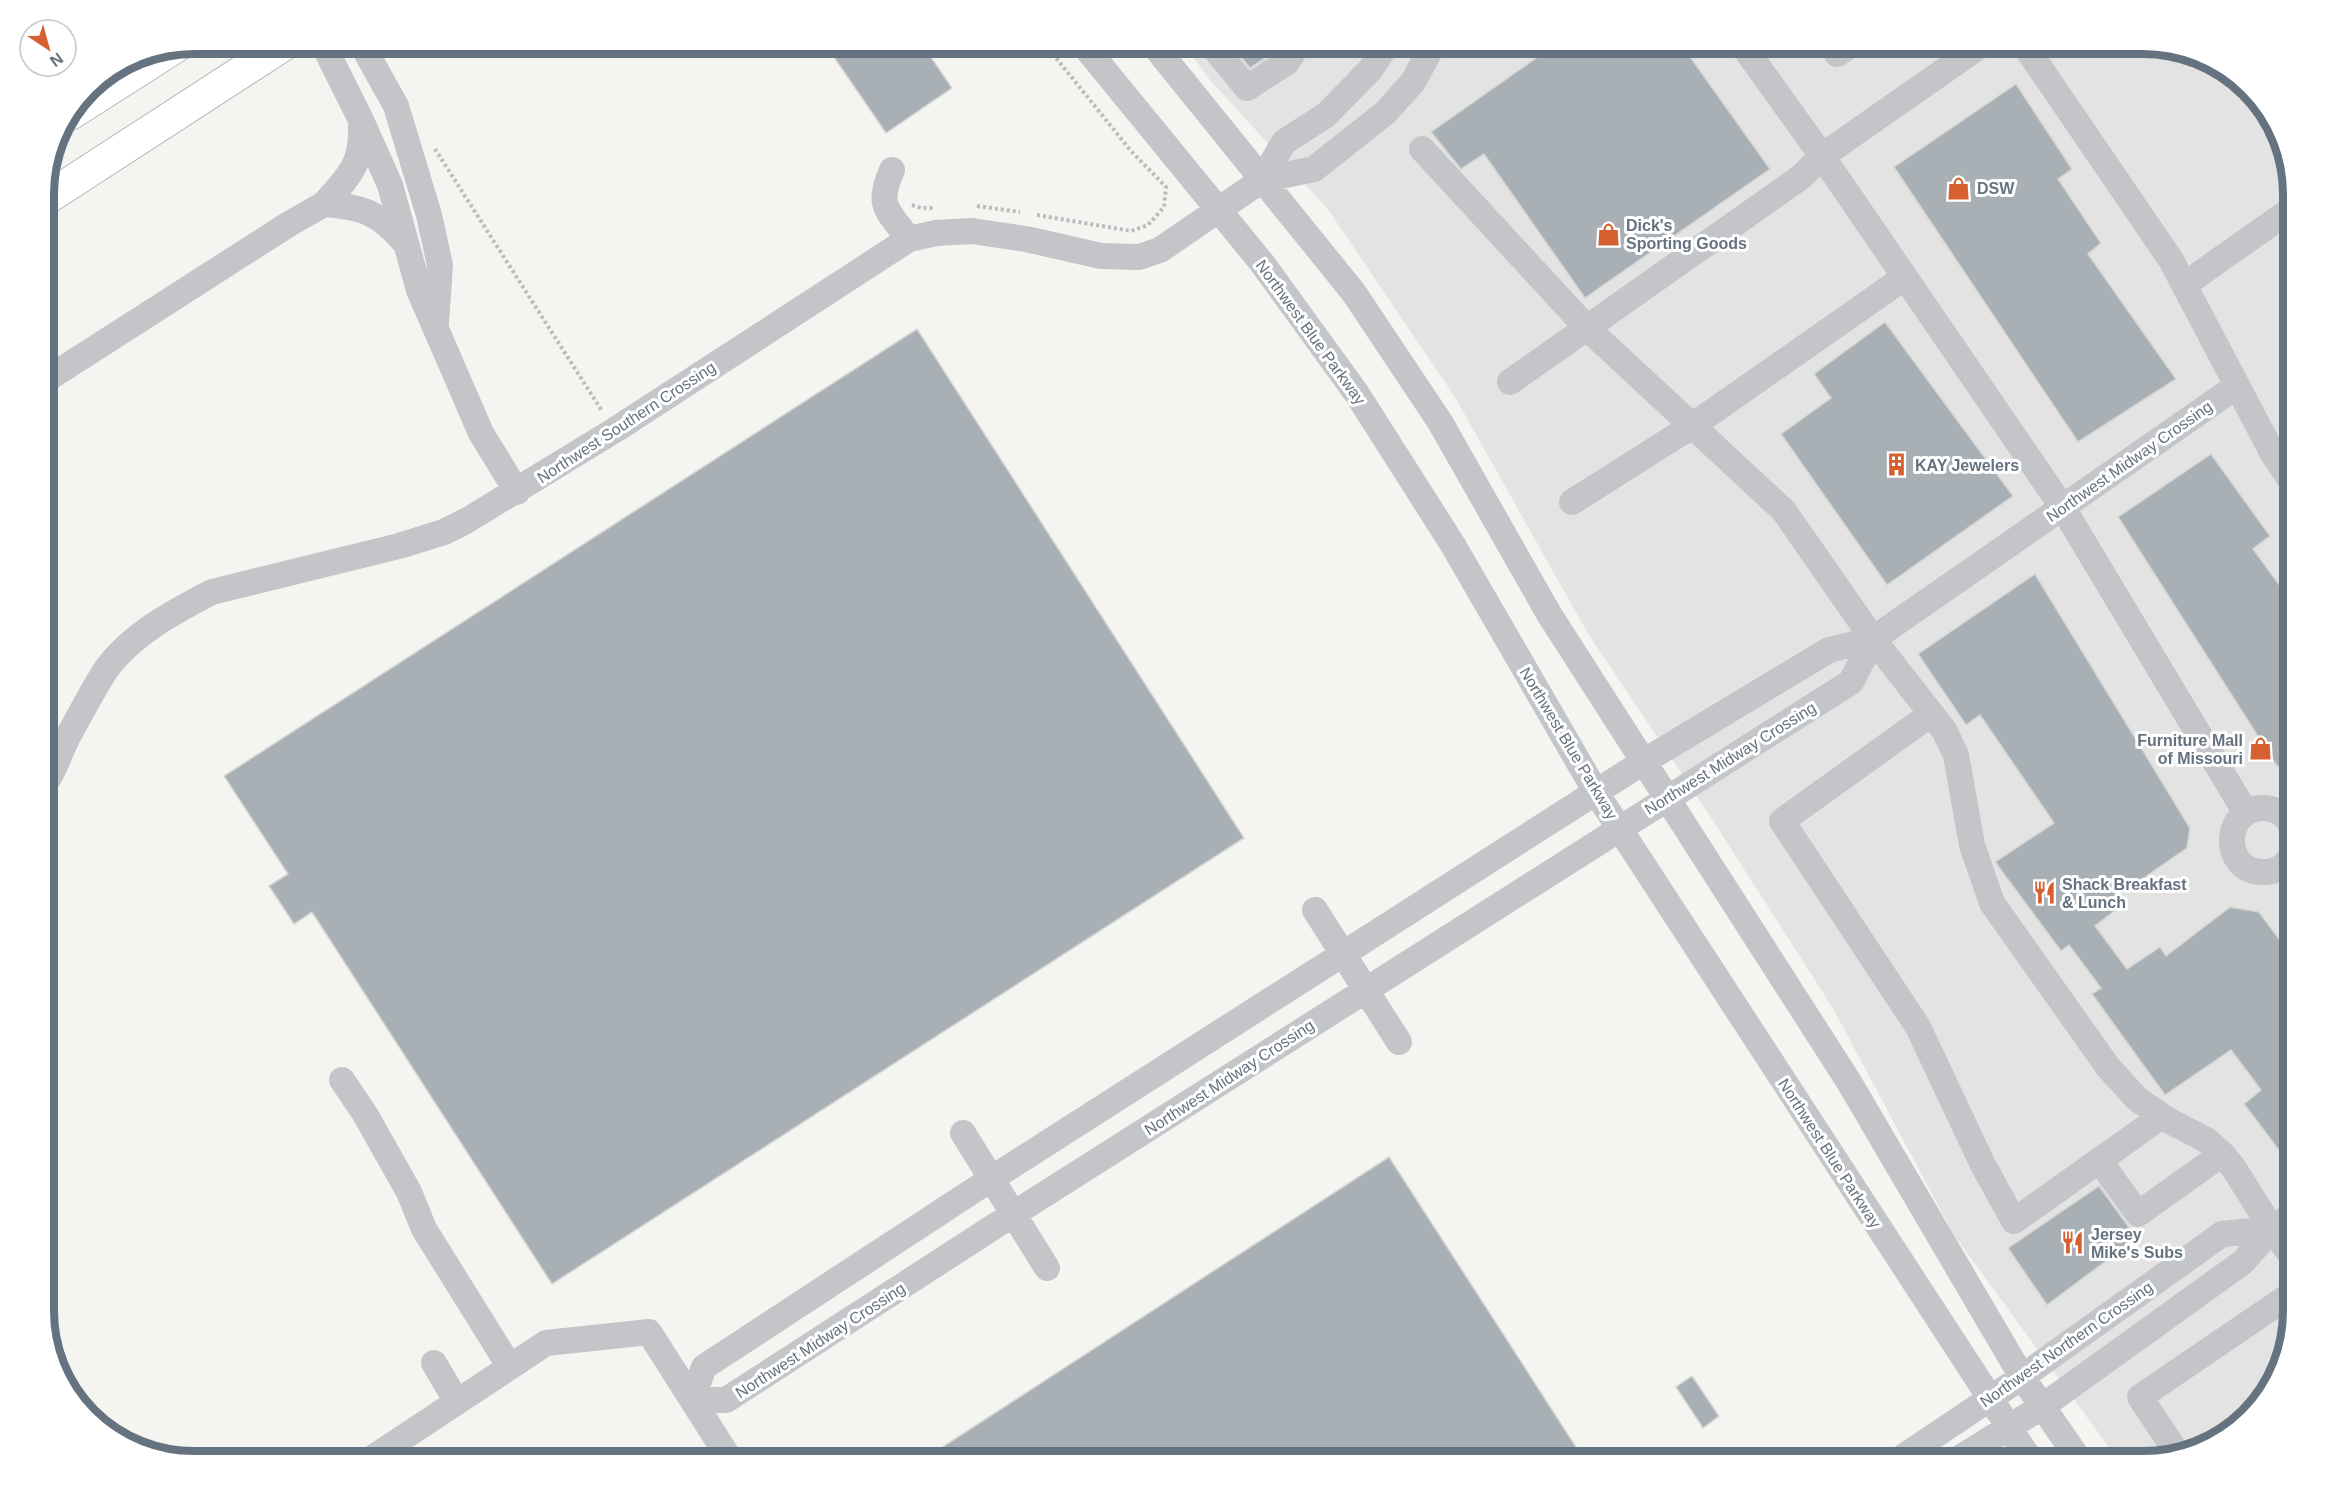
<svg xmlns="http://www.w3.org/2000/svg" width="2337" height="1505" font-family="Arial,sans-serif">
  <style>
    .built { fill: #e2e3e2 }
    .building { fill: #a9b0b5; stroke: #d5d6d4; stroke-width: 1.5 }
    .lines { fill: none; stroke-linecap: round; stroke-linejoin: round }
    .major-casing { stroke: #b3b7ba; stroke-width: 34 }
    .path { stroke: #babcbe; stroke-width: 4; stroke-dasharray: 3 3; stroke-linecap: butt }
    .minor { stroke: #c3c5c9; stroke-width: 26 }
    .major { stroke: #fff; stroke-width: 32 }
    .labels { text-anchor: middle; stroke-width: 6; stroke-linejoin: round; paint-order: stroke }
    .poi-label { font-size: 16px; font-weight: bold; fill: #657280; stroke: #fff; text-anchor: start }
    .street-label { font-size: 16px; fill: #657280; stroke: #fff }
    .rim { fill: none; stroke: #657280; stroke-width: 8 }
  </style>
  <rect width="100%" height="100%" fill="#f4f4f1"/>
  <path class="built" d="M1183,44H2143L2226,69L2274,119L2293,193V1312L2268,1394L2218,1442L2144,1461H2119L1954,1235L1834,1010L1712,819L1587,632L1455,397L1327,208L1210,80Z"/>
  <path class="building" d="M825,44H922L952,88L886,133Z
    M1230,44H1281L1276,51L1250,68Z
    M1556,44H1681L1770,169L1585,298L1484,154L1461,169L1431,132Z
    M2016,84L2072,169L2058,179L2101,243L2088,254L2176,379L2078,442L1894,167Z
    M1885,322L2013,496L1887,585L1781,434L1831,398L1814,374Z
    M917,329L1244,838L552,1284L312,912L294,924L269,886L288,874L224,776Z
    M2211,454L2270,536L2253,549L2294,605V771L2277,766L2118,517Z
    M2035,574L2190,828L2187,848L2115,898L2121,906L2095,926L2127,969L2160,947L2166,956L2230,907L2259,912L2294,959V1170L2244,1104L2261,1090L2231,1050L2165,1095L2092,994L2101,988L2069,945L2061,951L1995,862L2054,823L1980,715L1966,725L1918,654Z
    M1389,1157L1585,1461H921Z
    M2099,1186L2137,1238L2047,1305L2008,1248Z
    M1692,1376L1719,1416L1703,1428L1676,1387Z"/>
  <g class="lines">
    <defs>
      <path id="major" d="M70,114L175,47
        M44,200L286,43"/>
    </defs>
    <use href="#major" class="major-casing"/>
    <path class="path" d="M435,149L602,411
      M912,205L921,208H934
      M977,206L1020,212
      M1037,215L1131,231L1148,225L1164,207L1166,187L1131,151L1044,43"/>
    <path class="minor" d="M327,43L329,56L361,120L390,185L419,290L481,433L517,492
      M361,43L396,106L429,215L440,265L436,323
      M1082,43L1262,263L1357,394L1453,545L1597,794L2031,1461
      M1152,43L1354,293L1440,422L1549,614L1849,1082L2022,1377L2080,1461
      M1210,43L1247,88L1287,62L1299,43
      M1741,43L1822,156L2063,508L2246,813
      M1830,43L1837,54L1853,43
      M2023,43L2171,260L2272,452L2293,484
      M361,123C363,164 350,175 324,204C362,207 379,212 404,242
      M1422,149L1587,328L1784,511L1873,639L1944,730L1956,755L1972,845L1992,903L2108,1067L2137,1099L2166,1119L2208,1141L2222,1154L2233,1167L2272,1229L2293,1258
      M892,170C876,206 887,210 909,239
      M1262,180L1284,142L1326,115L1370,70L1388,43
      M2184,285L2293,208
      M44,381L289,224L324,204
      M1510,382L1801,177L1822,156L1984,43
      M1572,502L1692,426L1905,277
      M1873,639L1851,682L1012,1215L726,1400L692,1399L704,1367L991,1179L1643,762L1829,650L1873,639L2237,386
      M1931,714L1782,821L1918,1027L1983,1165L2014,1221L2162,1116
      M44,784C55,772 61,747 71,731C82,711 93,690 105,671C130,635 175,611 212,592L399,546L444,532L466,521L615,430L909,239L936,233L972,231L1026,239L1101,256L1139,257L1160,250L1262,180L1314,169L1385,113L1413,82L1434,43
      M2293,830C2289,819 2282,811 2271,809C2223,799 2217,875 2266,872C2279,871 2289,863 2293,851
      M1315,910L1399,1042
      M342,1080L365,1114L409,1192L424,1229L510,1367
      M963,1133L1047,1268
      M2099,1160L2138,1214L2222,1154
      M434,1363L457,1402
      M2177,1453L2140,1397L2293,1293
      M368,1461L546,1343L649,1332L731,1461
      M1897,1461L2022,1377L2222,1234L2272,1229
      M1955,1461L2043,1406L2243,1262L2272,1229L2293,1214"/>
    <use href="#major" class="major"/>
  </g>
  <defs>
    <symbol id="shop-bare" viewBox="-9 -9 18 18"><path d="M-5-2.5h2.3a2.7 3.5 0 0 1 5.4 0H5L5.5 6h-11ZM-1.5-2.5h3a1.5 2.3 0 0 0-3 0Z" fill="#d6602f" stroke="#fff" stroke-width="2.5" paint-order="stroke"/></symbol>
    <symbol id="building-bare" viewBox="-9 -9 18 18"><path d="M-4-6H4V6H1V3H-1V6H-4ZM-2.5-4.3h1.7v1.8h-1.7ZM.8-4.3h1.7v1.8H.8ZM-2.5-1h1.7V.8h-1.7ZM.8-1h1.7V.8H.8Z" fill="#d6602f" stroke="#fff" stroke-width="2.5" paint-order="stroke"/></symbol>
    <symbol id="restaurant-bare" viewBox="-9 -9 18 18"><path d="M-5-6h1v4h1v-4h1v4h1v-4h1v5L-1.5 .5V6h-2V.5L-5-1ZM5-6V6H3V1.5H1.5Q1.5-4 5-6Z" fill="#d6602f" stroke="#fff" stroke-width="2.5" paint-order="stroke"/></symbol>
  </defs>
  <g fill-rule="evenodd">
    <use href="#shop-bare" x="1942" y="172" width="33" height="33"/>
    <use href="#shop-bare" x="1592" y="218" width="33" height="33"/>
    <use href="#building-bare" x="1880" y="448" width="33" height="33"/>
    <use href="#shop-bare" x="2244" y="732" width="33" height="33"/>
    <use href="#restaurant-bare" x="2028" y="876" width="33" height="33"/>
    <use href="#restaurant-bare" x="2056" y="1226" width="33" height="33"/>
  </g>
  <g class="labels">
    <g class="poi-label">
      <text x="1977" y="194">DSW</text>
      <text x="1626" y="231">Dick's<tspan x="1626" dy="18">Sporting Goods</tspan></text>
      <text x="1915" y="471">KAY Jewelers</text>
      <text x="2243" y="746" text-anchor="end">Furniture Mall<tspan x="2243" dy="18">of Missouri</tspan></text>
      <text x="2062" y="890">Shack Breakfast<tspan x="2062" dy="18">&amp; Lunch</tspan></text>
      <text x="2091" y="1240">Jersey<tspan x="2091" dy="18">Mike's Subs</tspan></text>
    </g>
    <g class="street-label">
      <text transform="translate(1311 332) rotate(54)" y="6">Northwest Blue Parkway</text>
      <text transform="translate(626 422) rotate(-33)" y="6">Northwest Southern Crossing</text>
      <text transform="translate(2129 461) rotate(-35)" y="6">Northwest Midway Crossing</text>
      <text transform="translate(1569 743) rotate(59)" y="6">Northwest Blue Parkway</text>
      <text transform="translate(1730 758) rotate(-32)" y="6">Northwest Midway Crossing</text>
      <text transform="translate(1229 1077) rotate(-33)" y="6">Northwest Midway Crossing</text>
      <text transform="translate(1830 1153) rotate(57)" y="6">Northwest Blue Parkway</text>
      <text transform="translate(820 1340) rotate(-33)" y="6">Northwest Midway Crossing</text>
      <text transform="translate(2066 1344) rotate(-35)" y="6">Northwest Northern Crossing</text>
    </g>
  </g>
  <path d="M0 0H2337V1505H0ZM194 54H2143A140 140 0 0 1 2283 194V1311A140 140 0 0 1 2143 1451H194A140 140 0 0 1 54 1311V194A140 140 0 0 1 194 54Z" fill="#fff" fill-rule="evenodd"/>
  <path class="rim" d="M194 54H2143A140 140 0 0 1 2283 194V1311A140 140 0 0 1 2143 1451H194A140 140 0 0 1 54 1311V194A140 140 0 0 1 194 54Z"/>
  <g transform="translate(48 48) rotate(144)"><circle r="28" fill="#ffffff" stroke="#c1c7cc" stroke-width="1.5"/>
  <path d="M0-4.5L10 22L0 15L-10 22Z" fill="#d6602f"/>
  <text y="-9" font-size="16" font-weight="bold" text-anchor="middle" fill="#657280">N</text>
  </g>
</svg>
